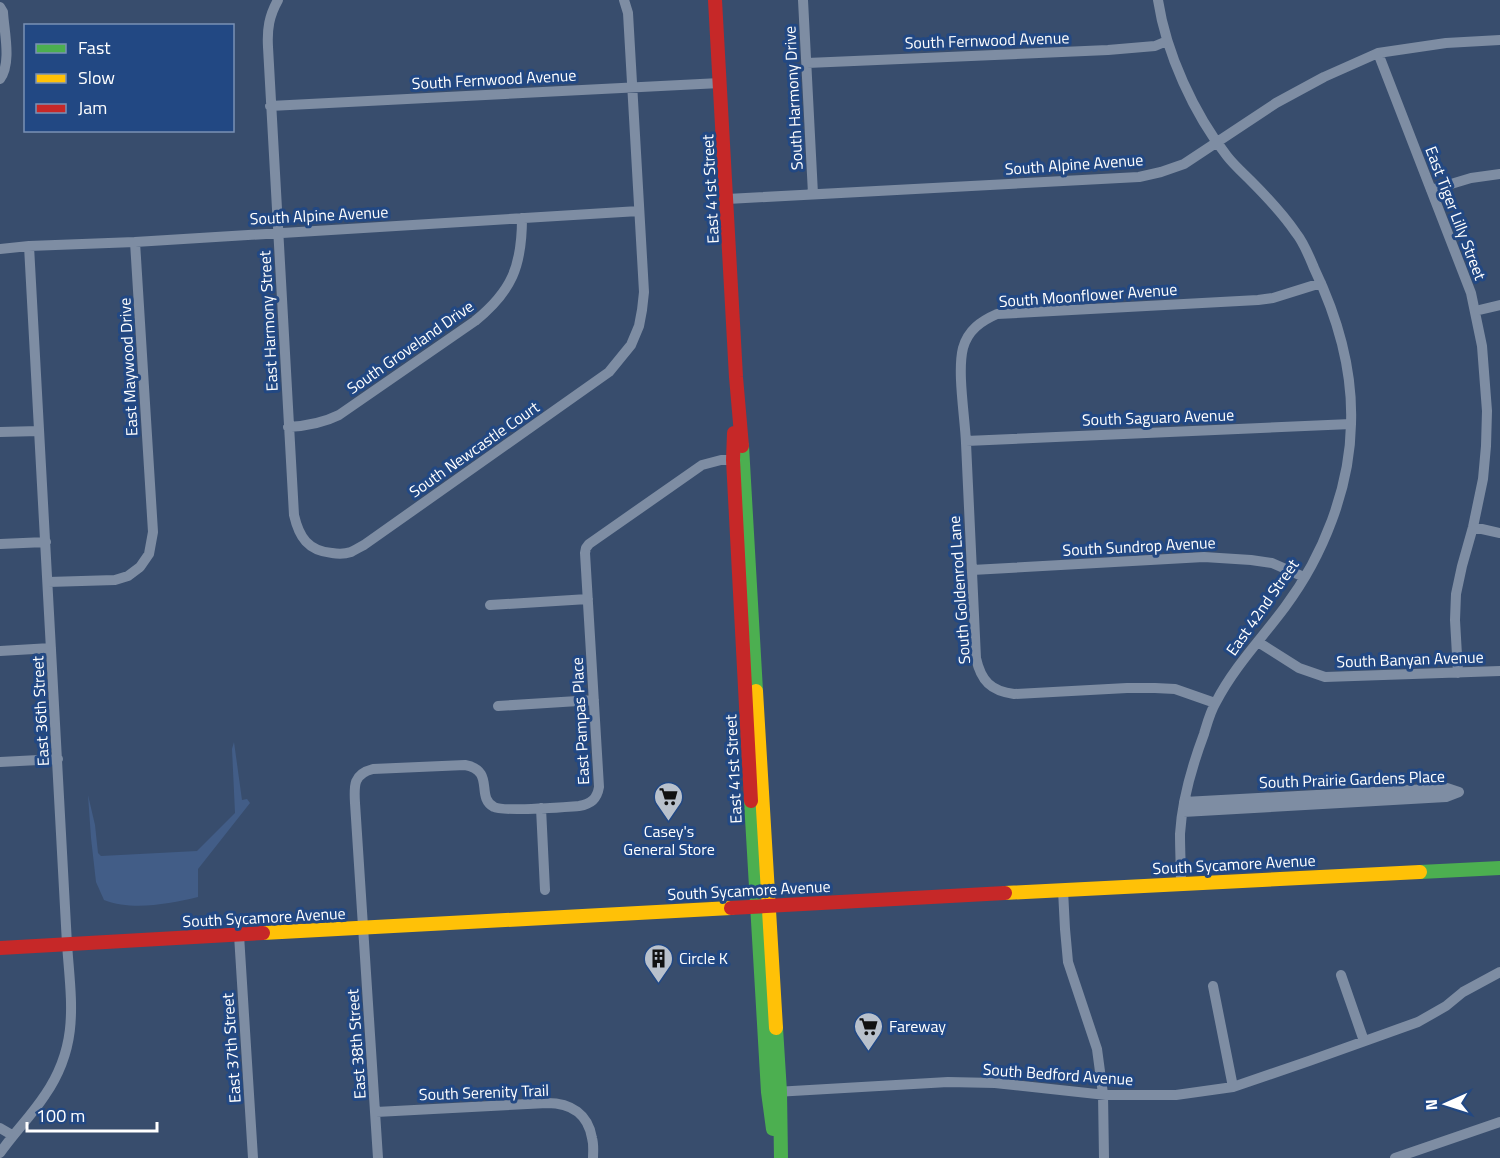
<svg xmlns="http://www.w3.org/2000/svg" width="1500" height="1158" font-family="'Titillium Web',sans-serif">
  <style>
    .water { fill: #425d87 }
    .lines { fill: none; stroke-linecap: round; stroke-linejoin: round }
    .street { stroke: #7e8da3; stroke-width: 10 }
    .fast { stroke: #4caf50; stroke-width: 14 }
    .slow { stroke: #ffc107; stroke-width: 14 }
    .jam { stroke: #c62828; stroke-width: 14 }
    .labels { text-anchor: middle; stroke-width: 6; stroke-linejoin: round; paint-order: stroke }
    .street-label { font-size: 16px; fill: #fff; stroke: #224883 }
    .poi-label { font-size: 16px; fill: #fff; stroke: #224883; text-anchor: start }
  </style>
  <rect width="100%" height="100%" fill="#384d6d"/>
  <path class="water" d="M234,742L242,800L247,799L250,803L198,869V897C168,904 133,911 104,900L96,882L91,838L88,795L95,825L98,853L101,856L197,851L235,813L232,749Z"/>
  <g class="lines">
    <path class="street" d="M278,0C269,16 267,29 268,47L294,515C299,537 308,551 332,553C338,554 345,554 351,552C355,550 360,547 364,545L609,372L631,345L639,326L642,310L644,292L628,13L624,0
      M803,0L813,194
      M1158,0C1166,53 1194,114 1227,156C1234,165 1243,173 1251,181C1267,197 1283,214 1296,233C1304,243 1309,256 1314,268C1337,316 1353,370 1351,424C1350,488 1323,556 1285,607C1262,638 1234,667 1216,702C1210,712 1207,724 1204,734C1192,766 1182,800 1180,834C1180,851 1181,867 1181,884
      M0,7L3,12C4,31 12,63 0,79
      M1378,53L1471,293L1482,346L1487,411L1486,446L1483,479L1473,527L1462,566L1456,594L1455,620L1458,673
      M807,63L1108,50L1155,46L1167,41
      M270,106L720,83
      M1431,190L1471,178L1500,174
      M727,199L1139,177L1161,172L1184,164L1276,103L1324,77L1378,53L1446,43L1500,40
      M0,249L29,246L135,242L639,211
      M1475,311L1500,305
      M288,427C307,426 323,423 339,415L475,321C512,291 522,266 522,218
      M0,432L39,431
      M966,441L1351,424
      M1473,527L1500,533
      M0,544L46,542
      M972,570L1204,557L1251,560L1272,563L1304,577
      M48,582L115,580L128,576L140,567L149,554L153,532L135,242
      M490,605L588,599
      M1258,642L1299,668L1325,677L1500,671
      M0,651L51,648
      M1215,703L1175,689L1155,688H1127L1014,694C991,691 981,681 976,658C973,587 970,515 966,443C965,417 957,372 963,348C968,330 981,321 997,314L1258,300L1273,298L1321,283
      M498,706L594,700
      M0,762L58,759
      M541,808L545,890
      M1183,812L1446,797L1459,792L1447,788L1184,802
      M1063,890L1065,929L1068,962L1097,1049L1103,1094L1104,1158
      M239,935L253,1158
      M1341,975L1364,1041
      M1213,986L1233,1087
      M775,1092L948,1082L995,1083L1106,1095H1176L1233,1087L1309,1061L1418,1022L1446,1006L1463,992L1500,972
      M376,1112L547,1103C571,1103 588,1114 592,1138C594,1145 593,1152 593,1158
      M0,1128L12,1135
      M0,1153C14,1133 32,1115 45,1095C80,1044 71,1001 67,944L29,246
      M378,1158L355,803C354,786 353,774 373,769L465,765C496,771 475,797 494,807C503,812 564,807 579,806C591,804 597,799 599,787L585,553L586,548L589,544L702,465L721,460H740
      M1395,1158L1500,1122"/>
    <path class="fast" d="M742,446L756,691
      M751,801L768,1092L773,1129
      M1420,872L1500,868
      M776,1028L780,1092L781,1158"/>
    <path class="slow" d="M756,691L776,1028
      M1005,893L1420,872
      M263,933L731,908"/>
    <path class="jam" d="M715,0L736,377L742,446
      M734,433L733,460L751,801
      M731,908L1005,893
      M0,948L263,933"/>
  </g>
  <defs>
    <symbol id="supermarket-pin" viewBox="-11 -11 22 30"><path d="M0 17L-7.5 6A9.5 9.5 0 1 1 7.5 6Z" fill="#b9c1cc" stroke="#224883"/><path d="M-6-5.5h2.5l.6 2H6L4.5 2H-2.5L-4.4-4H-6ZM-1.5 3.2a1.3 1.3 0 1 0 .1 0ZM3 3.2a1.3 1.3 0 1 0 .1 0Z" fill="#111"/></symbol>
    <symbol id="building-pin" viewBox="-11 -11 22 30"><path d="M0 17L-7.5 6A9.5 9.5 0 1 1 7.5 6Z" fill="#b9c1cc" stroke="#224883"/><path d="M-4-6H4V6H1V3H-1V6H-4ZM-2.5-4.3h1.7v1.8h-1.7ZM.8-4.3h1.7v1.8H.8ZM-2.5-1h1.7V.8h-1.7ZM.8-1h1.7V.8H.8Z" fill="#111"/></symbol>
  </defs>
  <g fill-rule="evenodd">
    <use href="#supermarket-pin" x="652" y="780" width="33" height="45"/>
    <use href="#building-pin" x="642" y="942" width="33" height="45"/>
    <use href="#supermarket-pin" x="852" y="1010" width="33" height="45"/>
  </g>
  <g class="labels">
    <g class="street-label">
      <text transform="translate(987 40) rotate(-2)" y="6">South Fernwood Avenue</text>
      <text transform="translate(494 79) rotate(-3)" y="6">South Fernwood Avenue</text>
      <text transform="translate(793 98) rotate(-93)" y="6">South Harmony Drive</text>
      <text transform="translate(1074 164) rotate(-4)" y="6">South Alpine Avenue</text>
      <text transform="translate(710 189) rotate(-93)" y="6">East 41st Street</text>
      <text transform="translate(1456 213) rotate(69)" y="6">East Tiger Lilly Street</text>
      <text transform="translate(319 215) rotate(-3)" y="6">South Alpine Avenue</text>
      <text transform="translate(1088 295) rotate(-4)" y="6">South Moonflower Avenue</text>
      <text transform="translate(268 321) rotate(-93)" y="6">East Harmony Street</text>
      <text transform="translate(410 347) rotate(-35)" y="6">South Groveland Drive</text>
      <text transform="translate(128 367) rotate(-93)" y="6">East Maywood Drive</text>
      <text transform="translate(1158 417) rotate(-2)" y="6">South Saguaro Avenue</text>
      <text transform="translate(474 449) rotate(-35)" y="6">South Newcastle Court</text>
      <text transform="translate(1139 546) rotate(-3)" y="6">South Sundrop Avenue</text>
      <text transform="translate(959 590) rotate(-94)" y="6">South Goldenrod Lane</text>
      <text transform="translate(1262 607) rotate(-55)" y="6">East 42nd Street</text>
      <text transform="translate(1410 659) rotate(-2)" y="6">South Banyan Avenue</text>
      <text transform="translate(40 711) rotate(-93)" y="6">East 36th Street</text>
      <text transform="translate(580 721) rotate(-93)" y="6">East Pampas Place</text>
      <text transform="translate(733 769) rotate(-93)" y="6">East 41st Street</text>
      <text transform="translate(1352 779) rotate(-2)" y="6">South Prairie Gardens Place</text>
      <text transform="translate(1234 864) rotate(-3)" y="6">South Sycamore Avenue</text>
      <text transform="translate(749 890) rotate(-3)" y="6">South Sycamore Avenue</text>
      <text transform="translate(264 917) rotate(-3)" y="6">South Sycamore Avenue</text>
      <text transform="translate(356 1044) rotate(-94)" y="6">East 38th Street</text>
      <text transform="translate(231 1048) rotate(-94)" y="6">East 37th Street</text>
      <text transform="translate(1058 1074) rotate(4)" y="6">South Bedford Avenue</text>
      <text transform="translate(484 1092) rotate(-2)" y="6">South Serenity Trail</text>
    </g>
    <g class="poi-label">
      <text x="669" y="837" text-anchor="middle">Casey's<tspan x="669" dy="18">General Store</tspan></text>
      <text x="679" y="964">Circle K</text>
      <text x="889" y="1032">Fareway</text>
    </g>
  </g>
  <rect x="24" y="24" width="210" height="108" fill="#224883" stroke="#7a91b5" stroke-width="1.5"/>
  <rect x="36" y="44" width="30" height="9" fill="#4caf50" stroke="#7a91b5" stroke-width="1.5"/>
  <text x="78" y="54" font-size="18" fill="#ffffff">Fast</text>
  <rect x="36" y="74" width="30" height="9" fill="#ffc107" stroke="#7a91b5" stroke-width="1.5"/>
  <text x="78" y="84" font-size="18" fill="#ffffff">Slow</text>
  <rect x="36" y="104" width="30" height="9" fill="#c62828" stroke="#7a91b5" stroke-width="1.5"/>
  <text x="78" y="114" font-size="18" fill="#ffffff">Jam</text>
  <g transform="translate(1446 1104) rotate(267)" stroke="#224883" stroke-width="4.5" paint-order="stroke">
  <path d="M0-4.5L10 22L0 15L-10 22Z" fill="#ffffff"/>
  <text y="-9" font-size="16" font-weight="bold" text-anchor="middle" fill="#ffffff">N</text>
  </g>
  <path d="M27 1122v9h130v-9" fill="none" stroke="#ffffff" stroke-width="3"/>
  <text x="36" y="1122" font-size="18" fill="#ffffff" stroke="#224883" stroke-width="4.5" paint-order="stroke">100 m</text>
</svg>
